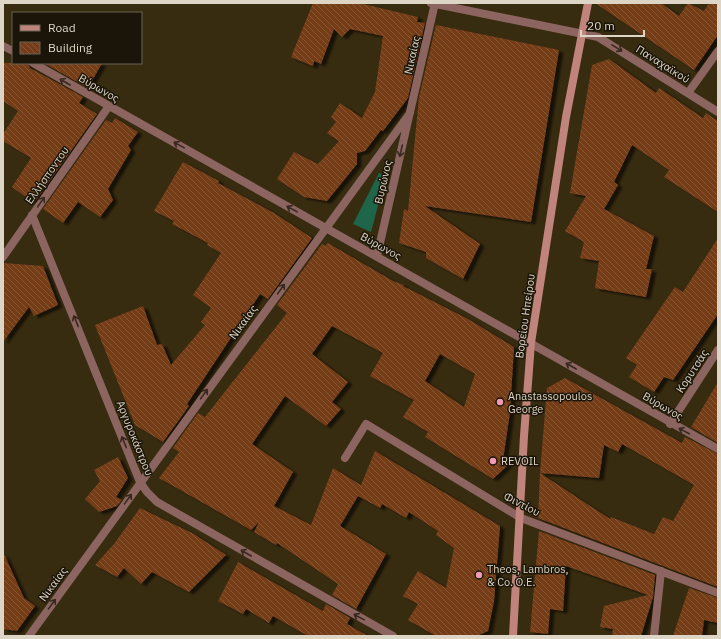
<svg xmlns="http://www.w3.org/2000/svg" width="721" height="639" font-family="'IBM Plex Sans',sans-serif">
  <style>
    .grass { fill: #1e654a }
    .building { fill: url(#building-back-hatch); fill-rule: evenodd; filter: url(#shadow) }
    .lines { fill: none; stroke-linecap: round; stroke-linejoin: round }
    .street { stroke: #8c6560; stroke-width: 8 }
    .secondary { stroke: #c1847c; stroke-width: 8 }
    .oneway { stroke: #37291f }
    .poi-dot { fill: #f09ab6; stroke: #1b1509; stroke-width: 1.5 }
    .labels { text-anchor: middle; stroke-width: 3; stroke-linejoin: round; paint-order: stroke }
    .street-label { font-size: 11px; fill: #ddd5c5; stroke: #1b1509 }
    .poi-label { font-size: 11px; fill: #ddd5c5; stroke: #1b1509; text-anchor: start }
  </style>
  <defs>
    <pattern id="building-back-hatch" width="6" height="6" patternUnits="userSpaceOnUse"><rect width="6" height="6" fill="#743c19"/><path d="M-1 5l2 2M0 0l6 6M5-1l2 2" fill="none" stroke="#875739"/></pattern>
    <filter id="shadow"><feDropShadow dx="4.5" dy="2.5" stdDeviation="1" flood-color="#0009"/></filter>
  </defs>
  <rect width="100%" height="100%" fill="#382c10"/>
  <path class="grass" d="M379,173L386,175L371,232L353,224Z"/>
  <path class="building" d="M313,3H359L418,17L417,22L425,23L408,98L383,131L381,130L365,151L357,153V164L327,201L304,197L277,179L294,152L318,164L339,141L327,133L336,122L331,117L340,103L362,118L375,92L383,36L350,29L342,37L334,29L321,64L314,61L313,66L291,57Z
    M595,3H661L679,16L688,3L704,11L709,3H718V35L694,70Z
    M436,25L559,50L531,222L425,206L480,244L463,279L426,258V252L399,243L404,209L408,211L419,97Z
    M609,59L656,93L659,88L703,118L706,113L718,121V212L664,177L669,170L632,145L614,182L618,185L604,209L654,236L646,269H652L646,297L595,288L599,261L580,258L584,242L565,231L586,196L570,193L592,65Z
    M3,63H28L30,68L83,97L79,103L97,114L34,203L12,187L31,158L3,141V134L18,111L3,101Z
    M44,63H102L88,88Z
    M115,118L138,132L128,146L131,150L108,189L113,200L100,217L78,202L63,223L43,209L106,120L112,123Z
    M183,162L219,181L218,183L274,213L312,238L268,299L260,294L187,404L189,406L163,442L135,425L95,325L143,306L157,345L162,344L171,365L205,325L201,322L211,308L193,295L221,253L207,245L208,243L172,224L174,221L154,211Z
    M718,238V314L673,380L664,377L654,392L629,377L637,365L626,358L675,287L683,292Z
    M328,243L393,281L404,285L403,286L468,319L514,347L510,412L503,460L508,465L493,479L425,437L428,432L403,417L414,400L370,376L383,353L332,326L312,354L348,382L332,402L341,409L326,426L285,396L252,444L293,472L274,506L311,525L333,468L361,485L375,451L500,526L494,601L488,631L477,636H436L408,620L418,604L403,596L418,571L446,588L454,548L436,535L438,531L409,512L406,518L382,504L380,508L358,496L340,526L386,554L356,609L332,595L338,584L277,543L276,545L254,532L259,522L251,530L159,478L179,452L173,448L198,413L205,417L287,313L277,305L322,244L325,246ZM440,354L475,374L464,407L425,381Z
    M3,263L43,266L58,305L34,316L29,307L3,342Z
    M565,378L682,443L685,437L718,454V587L538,518L540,473L610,519L611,517L654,534L663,517L673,521L694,485L622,444L618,452L604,445L599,478L540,473L547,388Z
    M718,382V443L691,427Z
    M118,457L128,478L116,497L122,500L117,506L99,512L85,499L100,481L94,470Z
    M140,508L194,534L226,555L189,592L152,572L141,584L124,568L117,577L95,565L114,544Z
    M539,531L655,575L653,597L641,636H612L613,629L600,627L604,606L648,595L566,566L563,611L550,609L548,634L530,632Z
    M3,552L24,598L35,606L17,631L3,629Z
    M238,562L323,611L326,604L350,618L347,624L368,636H308L273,616L269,623L246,609L243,614L218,601Z
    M689,588L718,598V623L704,620L702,636H673Z"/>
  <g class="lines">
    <path class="street" d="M431,3L598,37L718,112
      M3,46L13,51
      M33,63L718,449
      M688,93L718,51
      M32,215L140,482L147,492L157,502L393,636
      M377,256L435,3
      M3,257L109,106
      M670,424L718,350
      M345,458L366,424L521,518L718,593
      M29,636L410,113
      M654,636L661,571"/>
    <path class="secondary" d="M513,636L524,436L531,343L566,117L588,3"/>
  </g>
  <defs><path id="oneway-shaft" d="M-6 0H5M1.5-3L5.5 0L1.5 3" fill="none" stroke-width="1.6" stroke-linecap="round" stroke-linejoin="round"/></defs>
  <g class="oneway">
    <use href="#oneway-shaft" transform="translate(617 48) rotate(32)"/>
    <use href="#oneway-shaft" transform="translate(65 82) rotate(-150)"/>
    <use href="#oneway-shaft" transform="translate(179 145) rotate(-151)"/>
    <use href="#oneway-shaft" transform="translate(401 151) rotate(103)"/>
    <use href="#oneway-shaft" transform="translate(41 202) rotate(-55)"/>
    <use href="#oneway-shaft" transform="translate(292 209) rotate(-151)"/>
    <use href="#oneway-shaft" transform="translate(281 289) rotate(-54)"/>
    <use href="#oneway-shaft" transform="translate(76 321) rotate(-112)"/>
    <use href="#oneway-shaft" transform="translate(571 366) rotate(-150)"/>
    <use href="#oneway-shaft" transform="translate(204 394) rotate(-54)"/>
    <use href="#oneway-shaft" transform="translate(684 431) rotate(-152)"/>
    <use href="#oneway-shaft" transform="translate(124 442) rotate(-112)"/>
    <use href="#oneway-shaft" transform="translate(128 499) rotate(-54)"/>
    <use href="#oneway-shaft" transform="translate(246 553) rotate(-150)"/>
    <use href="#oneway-shaft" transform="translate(52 604) rotate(-54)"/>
    <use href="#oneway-shaft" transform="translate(359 617) rotate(-151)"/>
  </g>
  <g class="poi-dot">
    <circle cx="500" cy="402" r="4"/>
    <circle cx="493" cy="461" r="4"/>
    <circle cx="479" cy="575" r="4"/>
  </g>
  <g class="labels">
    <g class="street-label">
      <text transform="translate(412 55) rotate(-77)" y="4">Νικαίας</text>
      <text transform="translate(663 64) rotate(32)" y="4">Παναχαϊκού</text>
      <text transform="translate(99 88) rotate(30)" y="4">Βύρωνος</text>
      <text transform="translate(47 175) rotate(-55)" y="4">Ελλήσποντου</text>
      <text transform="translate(383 182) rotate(-77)" y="4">Βυρώνος</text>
      <text transform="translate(381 246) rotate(29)" y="4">Βύρωνος</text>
      <text transform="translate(525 316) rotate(-82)" y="4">Βορείου Ηπείρου</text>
      <text transform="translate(243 322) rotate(-54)" y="4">Νικαίας</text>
      <text transform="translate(692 371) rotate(-57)" y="4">Κορυτσάς</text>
      <text transform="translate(663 406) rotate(30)" y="4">Βύρωνος</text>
      <text transform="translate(135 438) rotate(68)" y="4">Αργυροκάστρου</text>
      <text transform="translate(522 504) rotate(27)" y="4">Φιντίου</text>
      <text transform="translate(53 584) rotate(-54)" y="4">Νικαίας</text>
    </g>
    <g class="poi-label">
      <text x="508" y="400">Anastassopoulos<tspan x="508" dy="13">George</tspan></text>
      <text x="501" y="465">REVOIL</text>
      <text x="487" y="573">Theos, Lambros,<tspan x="487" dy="13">&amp; Co. O.E.</tspan></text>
    </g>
  </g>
  <rect width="721" height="639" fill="none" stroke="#ddd5c5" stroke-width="8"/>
  <rect x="12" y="12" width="130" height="52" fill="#1b1509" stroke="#696254"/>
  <rect x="20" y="25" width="20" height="6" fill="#c1847c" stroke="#696254"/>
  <text x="48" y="32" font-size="12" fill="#ddd5c5">Road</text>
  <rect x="20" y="42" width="20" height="12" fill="url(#building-back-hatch)" stroke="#696254"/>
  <text x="48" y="52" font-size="12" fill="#ddd5c5">Building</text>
  <path d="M581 30v6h63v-6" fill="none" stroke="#ddd5c5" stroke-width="2"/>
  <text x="587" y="30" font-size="12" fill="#ddd5c5" stroke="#1b1509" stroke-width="3" paint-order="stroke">20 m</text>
</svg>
